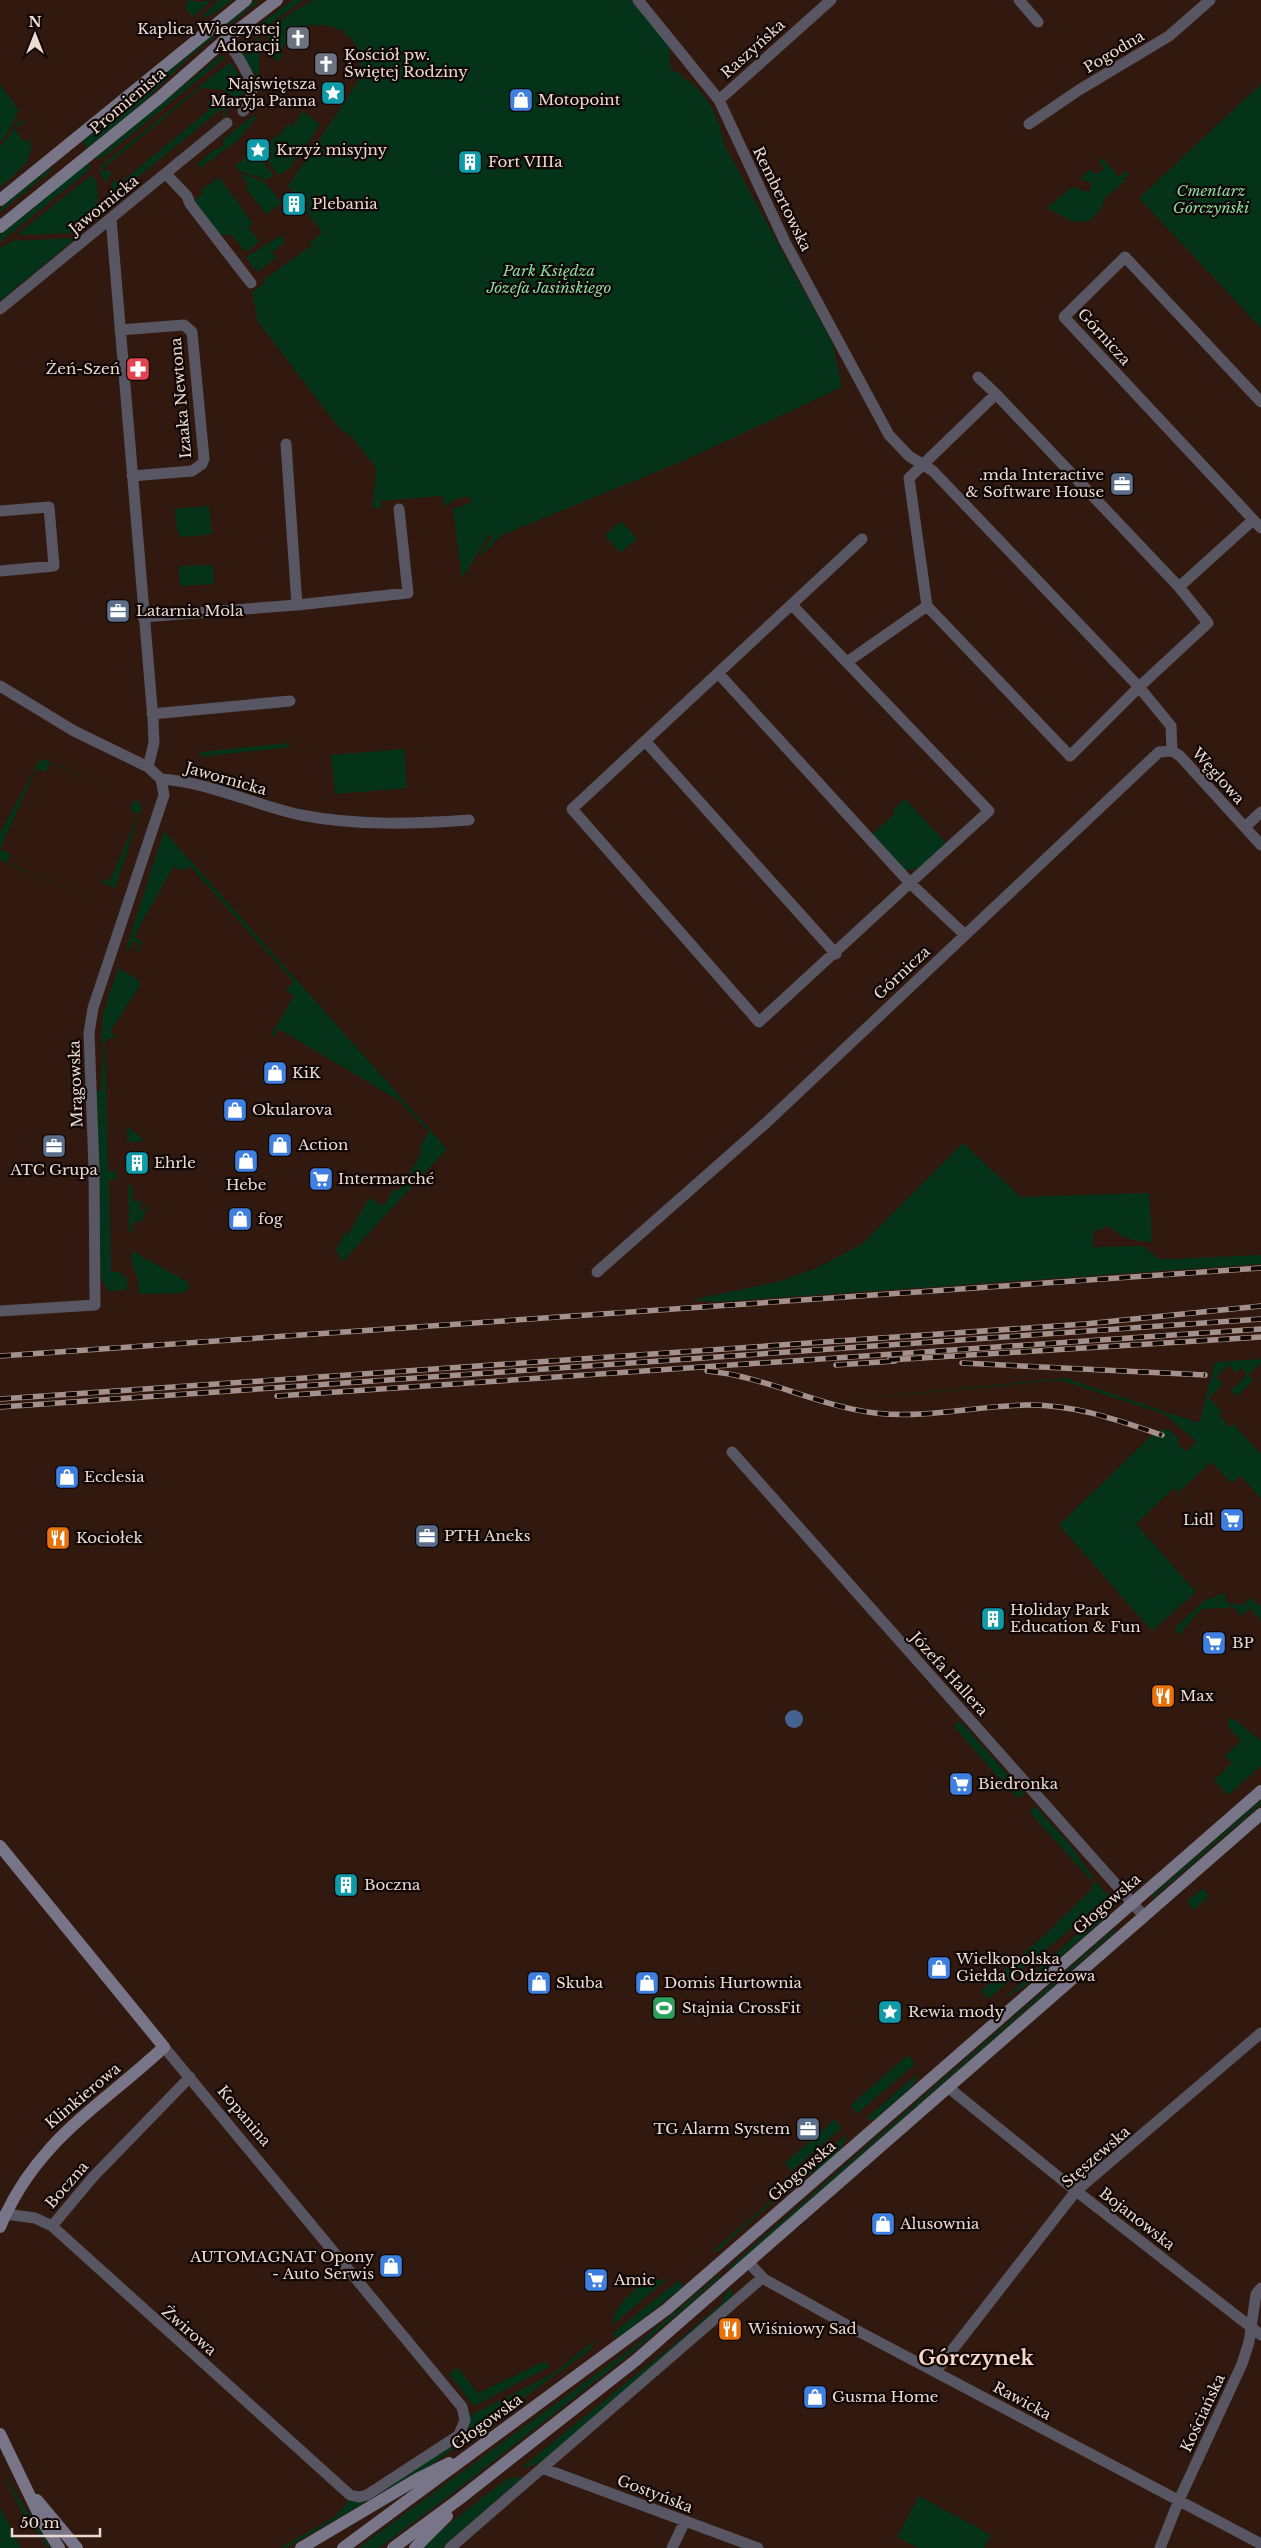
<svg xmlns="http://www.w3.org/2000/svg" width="1261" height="2548" font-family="'Libre Baskerville',serif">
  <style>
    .green { fill: #053319 }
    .water { fill: #456290 }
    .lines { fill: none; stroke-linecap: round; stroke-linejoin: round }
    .street { stroke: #585662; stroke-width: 11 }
    .secondary { stroke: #777587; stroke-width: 12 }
    .rail-casing { stroke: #a5918a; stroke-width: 5.5 }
    .rail { stroke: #110704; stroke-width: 4; stroke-dasharray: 11; stroke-linecap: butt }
    .labels { text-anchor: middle; stroke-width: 4.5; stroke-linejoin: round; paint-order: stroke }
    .poi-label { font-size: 15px; fill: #ebdad4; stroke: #110704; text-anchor: start }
    .street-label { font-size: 15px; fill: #ebdad4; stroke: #110704 }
    .park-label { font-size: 15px; font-style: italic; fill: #8adaa2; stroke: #110704 }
    .district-label { font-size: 20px; font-weight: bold; fill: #f8d6ca; stroke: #110704 }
  </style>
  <rect width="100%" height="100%" fill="#311910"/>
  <path class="green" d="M189,0L199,2L211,0L193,17L185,8Z
    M219,0H233L209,16L200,18Z
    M256,0L258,2L188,58L148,98L88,148L82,141Z
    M293,0H303L243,44L250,31Z
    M313,0H631L671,47L669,52L671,70L683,75L682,77C710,92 718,119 726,148L832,342L842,387L683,461L502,535L480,556L479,555L493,535H489L462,578L453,508L469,504L472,499C466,495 458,499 451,501L449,505H444L443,496L380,501L382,508H373L376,468L351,436L340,429L258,322L252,292L265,283L263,280L312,245L310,242L322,233L305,209L309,205L299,191L294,194L288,186L360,79L361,70L358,55L361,60C361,49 352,38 342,32L345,31L325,25L313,26L315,23C302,28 294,34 287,45L284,44L279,62L267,52C261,26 295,12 313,0Z
    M260,37L259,75C249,72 243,61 243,50Z
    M220,56L226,57L101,159L95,158Z
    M230,62L244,82L246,90L241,96L235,98L223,90L201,88L101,170L112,172L105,183L100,171L101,166Z
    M0,84L19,110L8,132L0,142Z
    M1261,84V328L1139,198Z
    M341,85L344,94L338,103L329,98L332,95L330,91Z
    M216,98L223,100L227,105L225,116L223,118V110H220L132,182C130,190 132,198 120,197C112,193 110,186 114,179L119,184L208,111V102Z
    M303,111L320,125L289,169L278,175L263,153L275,135L277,139L289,122V125L292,127Z
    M253,116L257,117L237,141L200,168L197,164L215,149H218L224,145L223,140Z
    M21,119L24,123L15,129L24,142L29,139C37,161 16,173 0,187V147Z
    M262,146L257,154L273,175L267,180L239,171L235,165Z
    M1102,158L1119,177L1126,171L1129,175L1122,179L1126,180L1104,199L1101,209L1089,221L1073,222L1047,208L1072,187L1089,192L1092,183L1080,179L1089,170L1098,174L1104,168L1099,161Z
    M88,163L90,166L87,172L0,242V235Z
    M51,167L50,172L0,212V208Z
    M240,173L265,182L282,203L266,214L245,187L248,184Z
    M92,175L97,184L98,194L97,209L94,215L71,233L19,235V233Z
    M219,177L253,224L248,227L259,242L247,251H244L232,235H220L194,200L203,194L201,190Z
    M281,235L285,242L272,252L276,258L257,272L246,257Z
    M76,238L0,301V248L13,241Z
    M209,506L212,534L181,537L177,530L175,509Z
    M621,521L637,539L620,553L605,535Z
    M213,565L214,584L180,586L179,566Z
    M288,743L289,747L201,757L200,752Z
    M404,749L407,788L335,794L331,755Z
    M43,759L138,802L142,807L115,888L103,883L101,878L109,882L139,814L130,810L134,800L50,763L46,772L36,769L0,849L10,854L7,862L94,902L0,860V833L38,763Z
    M905,799L946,843L920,868L904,871L872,834L895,813L893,810Z
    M164,831L447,1149L342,1262L336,1249L345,1233L348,1235L369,1198L384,1206L394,1188L399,1191L422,1151L419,1149L429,1132L400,1101L279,1029L274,1037L271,1035L294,996L286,990L294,982L189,865L183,871L174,866L134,936L142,942L137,952L135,951L139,944L134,941L128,951L126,949Z
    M120,969L139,980L140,985L110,1032L116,1038L106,1039L105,1043H101L103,1014L116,974Z
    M103,1045H105L108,1171L117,1172V1179L109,1180L111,1272H119L127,1279L128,1284L125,1290L109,1291L101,1279L97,1091L101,1090Z
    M127,1126L142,1138V1142H127Z
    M963,1143L1021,1197L1149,1193L1152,1242C1134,1241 1122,1239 1109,1226L1093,1232V1247L1143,1246L1159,1259H1173L1261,1255V1264L717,1302L692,1300L781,1281L817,1268L862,1244Z
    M132,1184L133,1202L143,1201L139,1208L144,1211L149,1204L150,1205L140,1223L135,1221L131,1228L135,1231L131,1233L129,1231L128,1186Z
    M132,1251L186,1281L189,1286L186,1291L181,1293L138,1294C142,1273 128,1268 132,1251Z
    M1261,1359V1363L1248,1375L1253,1381L1237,1396L1231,1390L1247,1375L1241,1368L1236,1373L1229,1365L1216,1377L1223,1384L1209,1398L1222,1412L1219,1415L1229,1427L1233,1424L1261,1454V1499L1241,1476L1232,1483L1211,1462L1179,1492L1202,1518L1174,1488L1136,1524L1196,1592L1152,1631L1059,1525L1153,1434L1161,1437L1163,1432L1157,1430L1159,1429L1169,1430L1179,1440L1177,1443L1187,1452L1196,1441L1164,1414L1060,1380L829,1402L1065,1378L1199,1423L1215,1362Z
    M1221,1594H1226L1225,1602H1230V1608L1201,1609L1179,1635L1175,1631L1177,1626L1204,1601Z
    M1247,1597L1261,1606V1621L1250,1608L1241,1616L1236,1609L1232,1608L1233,1603L1246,1605Z
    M1232,1718L1261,1741V1766L1228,1795L1214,1780L1232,1763L1225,1756L1241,1741L1228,1726V1719Z
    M960,1721L1023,1792V1797H1016L955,1728L956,1723Z
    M1261,1800V1804L1153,1898L1151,1896Z
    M1036,1807L1072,1847L1094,1879H1090L1030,1813L1031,1809Z
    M1093,1882H1096L1109,1896L988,1999L981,1991L1051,1929L1092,1889Z
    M1203,1888L1209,1896L1194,1910L1187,1901Z
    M1099,1915L1105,1918L1034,1980L1008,1997L1007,1996Z
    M1114,1929L1116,1931L730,2270L728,2268Z
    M908,2055L915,2064L857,2114L851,2105Z
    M107,2072L108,2073L90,2095L85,2094L83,2093L93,2082Z
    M918,2073L913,2086L874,2120L865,2119Z
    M835,2119L842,2128L791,2171L785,2163Z
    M846,2135C849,2147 811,2180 799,2176Z
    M781,2192L777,2198L715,2253L713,2251Z
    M719,2275L721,2277L639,2347L453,2493L379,2548H358L632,2348Z
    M653,2279L666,2280L612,2325C613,2307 637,2285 653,2279Z
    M678,2281L683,2284L682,2288L618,2338L614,2337L613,2333Z
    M731,2288L733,2298L551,2454H548L549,2456L535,2465L522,2467L678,2341L722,2303L726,2293Z
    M595,2340L591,2349L434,2463L286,2548H280L335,2517L350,2499L463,2436L468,2429L471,2415L551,2375Z
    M545,2361L549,2367L474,2406L449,2374L457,2367L478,2393Z
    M2,2471L51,2548H48L28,2519L26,2520Z
    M523,2477L441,2548H423L450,2523L508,2478Z
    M919,2496L991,2535L984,2548H918L897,2537Z
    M0,2507L21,2548H0Z"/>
  <path class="water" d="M785 1719a9 9 0 1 1 18 0a9 9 0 1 1-18 0Z"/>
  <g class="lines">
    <path class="street" d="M638,0L719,100L785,242L889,435L909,456L933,471L1139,687L1070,756L927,606
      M1019,0L1038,22
      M226,39C239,59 265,90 243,111
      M719,100L831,0
      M1029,124L1079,90L1169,36L1210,0
      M166,174L187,196L190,204L251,283
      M111,218L153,719L154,743L148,767
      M0,309L227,123
      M120,330L184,325L192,332L204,459L202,464L192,471L132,476
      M978,377L996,394
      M1261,402L1125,257L1064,317L1261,528
      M286,444L297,605
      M0,511L49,507L54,566L0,571
      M862,539L572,809L759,1022L910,883L965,935
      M1179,587L1253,520
      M927,606L909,478L996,394L1179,587L1208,623L1139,687L1171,726L1172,751
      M143,617L297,605L408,593L399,509
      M847,662L927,606
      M718,673L910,883L989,811L792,605
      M0,686L74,731L148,767L161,779L164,795L93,1008L89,1033L94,1169L95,1305L0,1311
      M152,714L290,701
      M646,742L836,954
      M161,779C209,782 254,805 301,815C357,826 413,824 469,820
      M1245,827L1261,812
      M597,1272L766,1123L1159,752L1172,751L1180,756L1261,845
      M732,1452L1144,1916
      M949,2088L1066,2183L1261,2335
      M5,2214L35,2218L52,2226L350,2495L359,2497L367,2495L459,2435L465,2420L462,2407L164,2047
      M52,2226L93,2177L190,2077
      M749,2263L764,2279L854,2329L1261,2544
      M936,2371L1076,2191L1261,2033
      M542,2468L758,2548
      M450,2548L762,2278
      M672,2548L685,2521
      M1160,2548L1179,2500L1242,2364L1249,2342L1256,2294L1261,2288"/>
    <path class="secondary" d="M0,200L246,0
      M0,227L159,98L226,39L277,0
      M0,1846L164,2047C100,2107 36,2140 0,2227
      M0,2434L41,2519L59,2548
      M37,2500L77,2548
      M301,2548L419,2478L449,2463
      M343,2548L667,2309L1261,1791
      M393,2548L458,2500L635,2361L1261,1814
      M415,2548L447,2516"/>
    <defs>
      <path id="rail" d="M0,1356L1261,1268
        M889,1360L1261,1337
        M962,1363L1205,1375
        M836,1365L895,1361
        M707,1371C765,1376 817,1406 875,1413C926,1419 975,1406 1026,1405C1074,1404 1117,1420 1162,1435
        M277,1396L1261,1329
        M0,1399L1085,1324L1261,1306
        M0,1407L1261,1319"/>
    </defs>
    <use href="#rail" class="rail-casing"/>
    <use href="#rail" class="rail"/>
  </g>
  <defs>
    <symbol id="church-square" viewBox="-11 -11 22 22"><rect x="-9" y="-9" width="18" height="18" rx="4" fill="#6b7280" stroke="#110704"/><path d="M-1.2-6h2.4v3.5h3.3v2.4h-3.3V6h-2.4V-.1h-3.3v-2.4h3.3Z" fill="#fff"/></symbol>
    <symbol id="sight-square" viewBox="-11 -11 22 22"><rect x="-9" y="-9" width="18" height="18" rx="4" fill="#0f9aa8" stroke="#110704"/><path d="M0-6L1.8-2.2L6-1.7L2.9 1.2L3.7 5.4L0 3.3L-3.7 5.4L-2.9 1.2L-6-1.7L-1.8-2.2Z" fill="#fff"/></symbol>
    <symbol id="shop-square" viewBox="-11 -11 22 22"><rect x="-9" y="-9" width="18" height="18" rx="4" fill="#3f7fe0" stroke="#110704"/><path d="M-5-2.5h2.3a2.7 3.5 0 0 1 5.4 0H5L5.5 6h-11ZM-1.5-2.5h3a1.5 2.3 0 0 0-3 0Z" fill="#fff"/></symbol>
    <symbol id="building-square" viewBox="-11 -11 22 22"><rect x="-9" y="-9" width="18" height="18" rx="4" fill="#0f9aa8" stroke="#110704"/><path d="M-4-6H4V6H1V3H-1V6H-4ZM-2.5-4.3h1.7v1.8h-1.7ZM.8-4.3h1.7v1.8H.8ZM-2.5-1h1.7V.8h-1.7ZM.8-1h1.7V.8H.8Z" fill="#fff"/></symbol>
    <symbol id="pharmacy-square" viewBox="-11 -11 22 22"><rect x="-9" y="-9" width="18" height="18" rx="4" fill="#e0444e" stroke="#110704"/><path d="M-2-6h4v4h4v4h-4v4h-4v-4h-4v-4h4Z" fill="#fff"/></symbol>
    <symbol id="office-square" viewBox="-11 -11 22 22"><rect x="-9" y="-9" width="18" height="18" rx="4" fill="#5c6f8a" stroke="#110704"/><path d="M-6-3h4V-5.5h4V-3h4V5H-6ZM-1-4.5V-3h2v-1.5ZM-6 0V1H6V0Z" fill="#fff"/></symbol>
    <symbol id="supermarket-square" viewBox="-11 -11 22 22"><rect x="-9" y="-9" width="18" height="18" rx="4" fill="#3f7fe0" stroke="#110704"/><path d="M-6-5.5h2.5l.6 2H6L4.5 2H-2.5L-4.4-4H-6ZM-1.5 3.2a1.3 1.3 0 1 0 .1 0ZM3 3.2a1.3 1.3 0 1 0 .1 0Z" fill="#fff"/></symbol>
    <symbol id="restaurant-square" viewBox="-11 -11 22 22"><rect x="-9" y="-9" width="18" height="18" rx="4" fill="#e8710a" stroke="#110704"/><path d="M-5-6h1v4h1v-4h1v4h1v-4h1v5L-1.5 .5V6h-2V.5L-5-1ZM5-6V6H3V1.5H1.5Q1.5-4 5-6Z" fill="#fff"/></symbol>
    <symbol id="stadium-square" viewBox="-11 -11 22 22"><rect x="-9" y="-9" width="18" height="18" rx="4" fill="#2e9e5b" stroke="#110704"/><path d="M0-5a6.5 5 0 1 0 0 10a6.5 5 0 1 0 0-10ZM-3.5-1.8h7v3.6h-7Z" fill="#fff"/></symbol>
  </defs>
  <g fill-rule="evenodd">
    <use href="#church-square" x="284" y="24" width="28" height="28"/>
    <use href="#church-square" x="312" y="50" width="28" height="28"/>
    <use href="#sight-square" x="319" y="79" width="28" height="28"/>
    <use href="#shop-square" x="507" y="86" width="28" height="28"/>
    <use href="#sight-square" x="244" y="136" width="28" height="28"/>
    <use href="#building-square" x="456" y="148" width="28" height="28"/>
    <use href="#building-square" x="280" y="190" width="28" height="28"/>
    <use href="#pharmacy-square" x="124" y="355" width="28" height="28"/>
    <use href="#office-square" x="1108" y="470" width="28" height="28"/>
    <use href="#office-square" x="104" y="597" width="28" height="28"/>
    <use href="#shop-square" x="261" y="1059" width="28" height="28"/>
    <use href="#shop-square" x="221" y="1096" width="28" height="28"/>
    <use href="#shop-square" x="266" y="1131" width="28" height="28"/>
    <use href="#office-square" x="40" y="1132" width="28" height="28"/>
    <use href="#shop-square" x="232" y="1147" width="28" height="28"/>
    <use href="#building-square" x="123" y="1149" width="28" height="28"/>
    <use href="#supermarket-square" x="307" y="1165" width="28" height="28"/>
    <use href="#shop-square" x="226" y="1205" width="28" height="28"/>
    <use href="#shop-square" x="53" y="1463" width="28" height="28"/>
    <use href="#supermarket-square" x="1218" y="1506" width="28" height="28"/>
    <use href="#office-square" x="413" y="1522" width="28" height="28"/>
    <use href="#restaurant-square" x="44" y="1524" width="28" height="28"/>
    <use href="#building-square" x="979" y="1605" width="28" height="28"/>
    <use href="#supermarket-square" x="1200" y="1629" width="28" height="28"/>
    <use href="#restaurant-square" x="1149" y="1682" width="28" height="28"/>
    <use href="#supermarket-square" x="947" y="1770" width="28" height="28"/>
    <use href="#building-square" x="332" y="1871" width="28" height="28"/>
    <use href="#shop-square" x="925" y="1954" width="28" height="28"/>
    <use href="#shop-square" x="525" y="1969" width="28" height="28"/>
    <use href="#shop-square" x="633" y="1969" width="28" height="28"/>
    <use href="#stadium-square" x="650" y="1994" width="28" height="28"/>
    <use href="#sight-square" x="876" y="1998" width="28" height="28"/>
    <use href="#office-square" x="794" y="2115" width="28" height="28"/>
    <use href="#shop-square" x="869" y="2210" width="28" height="28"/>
    <use href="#shop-square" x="377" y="2252" width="28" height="28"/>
    <use href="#supermarket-square" x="582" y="2266" width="28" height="28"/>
    <use href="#restaurant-square" x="716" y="2315" width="28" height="28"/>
    <use href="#shop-square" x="801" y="2383" width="28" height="28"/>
  </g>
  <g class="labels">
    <g class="poi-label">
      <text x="280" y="34" text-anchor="end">Kaplica Wieczystej<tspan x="280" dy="17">Adoracji</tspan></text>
      <text x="344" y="60">Kościół pw.<tspan x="344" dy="17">Świętej Rodziny</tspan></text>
      <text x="316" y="89" text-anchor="end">Najświętsza<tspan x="316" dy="17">Maryja Panna</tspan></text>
      <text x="538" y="105">Motopoint</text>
      <text x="276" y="155">Krzyż misyjny</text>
      <text x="488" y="167">Fort VIIIa</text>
      <text x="312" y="209">Plebania</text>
      <text x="120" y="374" text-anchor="end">Żeń-Szeń</text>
      <text x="1104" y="480" text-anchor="end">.mda Interactive<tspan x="1104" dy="17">&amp; Software House</tspan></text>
      <text x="136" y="616">Latarnia Mola</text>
      <text x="292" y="1078">KiK</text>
      <text x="252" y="1115">Okularova</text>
      <text x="298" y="1150">Action</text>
      <text x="154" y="1168">Ehrle</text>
      <text x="54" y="1175" text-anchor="middle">ATC Grupa</text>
      <text x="338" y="1184">Intermarché</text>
      <text x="246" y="1190" text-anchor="middle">Hebe</text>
      <text x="258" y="1224">fog</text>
      <text x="84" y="1482">Ecclesia</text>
      <text x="1214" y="1525" text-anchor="end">Lidl</text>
      <text x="444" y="1541">PTH Aneks</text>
      <text x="76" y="1543">Kociołek</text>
      <text x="1010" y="1615">Holiday Park<tspan x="1010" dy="17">Education &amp; Fun</tspan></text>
      <text x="1232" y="1648">BP</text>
      <text x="1180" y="1701">Max</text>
      <text x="978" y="1789">Biedronka</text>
      <text x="364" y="1890">Boczna</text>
      <text x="956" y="1964">Wielkopolska<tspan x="956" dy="17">Giełda Odzieżowa</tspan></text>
      <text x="556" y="1988">Skuba</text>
      <text x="664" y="1988">Domis Hurtownia</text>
      <text x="682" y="2013">Stajnia CrossFit</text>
      <text x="908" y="2017">Rewia mody</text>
      <text x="790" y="2134" text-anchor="end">TG Alarm System</text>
      <text x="900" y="2229">Alusownia</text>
      <text x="374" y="2262" text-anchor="end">AUTOMAGNAT Opony<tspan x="374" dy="17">- Auto Serwis</tspan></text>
      <text x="614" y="2285">Amic</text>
      <text x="748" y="2334">Wiśniowy Sad</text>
      <text x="832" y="2402">Gusma Home</text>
    </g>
    <g class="street-label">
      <text transform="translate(753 49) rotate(-42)" y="5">Raszyńska</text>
      <text transform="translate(1114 52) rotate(-31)" y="5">Pogodna</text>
      <text transform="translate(128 101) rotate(-40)" y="5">Promienista</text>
      <text transform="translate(782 199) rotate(64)" y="5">Rembertowska</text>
      <text transform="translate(104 205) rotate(-39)" y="5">Jawornicka</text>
      <text transform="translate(1104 337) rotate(48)" y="5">Górnicza</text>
      <text transform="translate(181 398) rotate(-95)" y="5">Izaaka Newtona</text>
      <text transform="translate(1218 776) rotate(48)" y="5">Węglowa</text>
      <text transform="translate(226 779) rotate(16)" y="5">Jawornicka</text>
      <text transform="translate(902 973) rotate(-43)" y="5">Górnicza</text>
      <text transform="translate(76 1084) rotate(-92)" y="5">Mrągowska</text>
      <text transform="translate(949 1674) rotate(48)" y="5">Józefa Hallera</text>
      <text transform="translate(1107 1904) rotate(-41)" y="5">Głogowska</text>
      <text transform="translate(83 2096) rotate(-40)" y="5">Klinkierowa</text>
      <text transform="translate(244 2116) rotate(50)" y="5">Kopanina</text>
      <text transform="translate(1096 2157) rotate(-41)" y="5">Stęszewska</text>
      <text transform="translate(802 2171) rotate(-41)" y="5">Głogowska</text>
      <text transform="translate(67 2185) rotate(-49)" y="5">Boczna</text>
      <text transform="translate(1137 2219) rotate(38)" y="5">Bojanowska</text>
      <text transform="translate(189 2331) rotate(41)" y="5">Żwirowa</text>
      <text transform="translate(1022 2401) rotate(28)" y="5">Rawicka</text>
      <text transform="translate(1203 2413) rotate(-65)" y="5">Kościańska</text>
      <text transform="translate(487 2422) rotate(-36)" y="5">Głogowska</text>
      <text transform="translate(655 2494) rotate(21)" y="5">Gostyńska</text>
    </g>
    <g class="park-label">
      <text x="1211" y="196">Cmentarz<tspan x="1211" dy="17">Górczyński</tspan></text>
      <text x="549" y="276">Park Księdza<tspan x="549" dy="17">Józefa Jasińskiego</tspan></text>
    </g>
    <g class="district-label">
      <text x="976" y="2365">Górczynek</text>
    </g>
  </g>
  <g transform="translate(35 35)" stroke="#110704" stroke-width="4" paint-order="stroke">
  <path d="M0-4L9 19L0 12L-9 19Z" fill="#ebdad4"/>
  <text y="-8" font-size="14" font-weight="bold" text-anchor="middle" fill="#ebdad4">N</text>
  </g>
  <path d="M12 2528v8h88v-8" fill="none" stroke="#ebdad4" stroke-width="2.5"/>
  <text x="20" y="2528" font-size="15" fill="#ebdad4" stroke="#110704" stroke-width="4" paint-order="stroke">50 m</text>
</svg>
